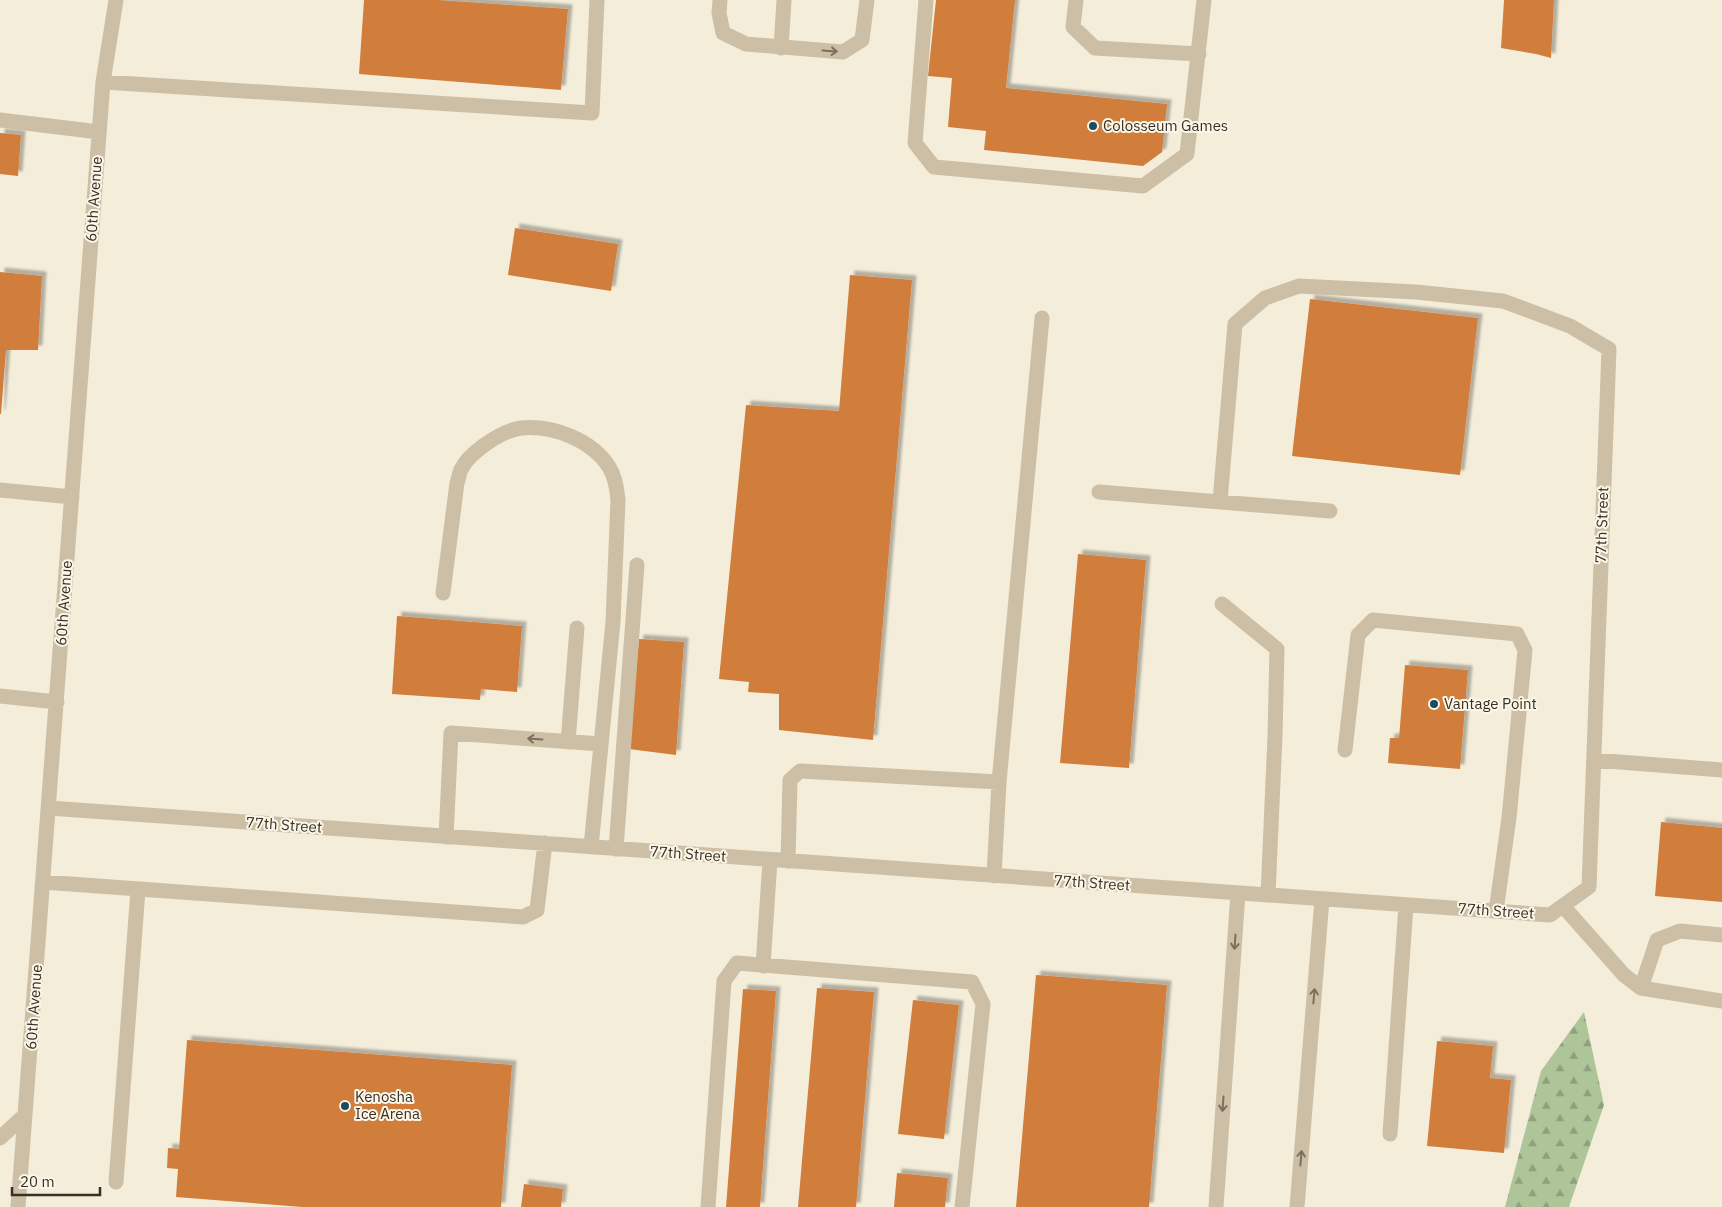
<svg xmlns="http://www.w3.org/2000/svg" width="1722" height="1207" font-family="'IBM Plex Sans',sans-serif">
  <style>
    .forest { fill: url(#forest-firs) }
    .building { fill: #d17d3b; filter: url(#shadow) }
    .lines { fill: none; stroke-linecap: round; stroke-linejoin: round }
    .minor { stroke: #cdbfa5; stroke-width: 15 }
    .oneway { stroke: #7b7060 }
    .poi-dot { fill: #184c5e; stroke: #fbf6e7; stroke-width: 2 }
    .labels { text-anchor: middle; stroke-width: 4; stroke-linejoin: round; paint-order: stroke }
    .poi-label { font-size: 15px; fill: #383027; stroke: #fbf6e7; text-anchor: start }
    .street-label { font-size: 15px; fill: #383027; stroke: #fbf6e7 }
  </style>
  <defs>
    <pattern id="forest-firs" width="22" height="20" patternUnits="userSpaceOnUse" patternTransform="scale(1.25)"><rect width="22" height="20" fill="#adc599"/><path d="M5 1l3.5 6h-7zM16 11l3.5 6h-7z" fill="#8ea07d"/></pattern>
    <filter id="shadow"><feDropShadow dx="4.5" dy="-4.5" stdDeviation="1" flood-color="#0004"/></filter>
  </defs>
  <rect width="100%" height="100%" fill="#f4edda"/>
  <path class="forest" d="M1584,1012L1604,1105L1569,1207H1505L1541,1071Z"/>
  <path class="building" d="M364,0H438L568,9L561,90L359,74Z
    M936,0H1015L1006,88L1167,104L1162,152L1143,166L984,150L986,131L948,127L952,78L928,76Z
    M1504,0H1554L1551,58L1536,54L1501,48Z
    M0,133L21,135L18,176L0,174Z
    M515,228L618,244L611,291L508,275Z
    M0,272L42,276L38,350H6L1,414H0Z
    M850,275L912,280L873,740L779,730V694L748,692L749,682L719,679L746,405L839,411Z
    M1310,299L1478,318L1460,475L1292,456Z
    M1078,554L1146,560L1129,768L1060,763Z
    M397,616L522,626L517,692L481,689L480,700L392,694Z
    M639,639L684,642L676,755L629,749Z
    M1405,665L1468,670L1460,769L1388,763L1390,738H1399Z
    M1661,822L1722,828V902L1655,896Z
    M1036,975L1167,985L1149,1207H1016Z
    M817,988L874,992L856,1207H798Z
    M743,989L776,991L760,1207H726Z
    M913,1000L959,1005L944,1139L898,1134Z
    M187,1040L512,1065L501,1207H302L176,1197L178,1169L167,1168L168,1148L179,1149Z
    M1437,1041L1493,1046L1490,1078L1511,1080L1504,1153L1427,1146Z
    M897,1173L948,1178L945,1207H894Z
    M524,1184L563,1189L561,1207H521Z"/>
  <g class="lines">
    <path class="minor" d="M720,0L719,13L723,33L746,44L843,52L862,40L867,0
      M926,0L915,143L934,167L1143,186L1187,154L1204,0
      M1076,0L1073,27L1095,48L1199,54
      M781,48L784,0
      M103,82L592,113L597,0
      M0,120L99,132
      M0,490L72,497
      M1099,492L1330,511
      M443,593L457,483C459,478 459,472 462,468C466,459 475,452 483,446C494,438 507,430 521,428C553,425 592,440 609,467C615,476 617,489 618,500L613,622L591,847
      M1222,604L1277,649L1275,736L1268,895
      M0,696L57,702
      M568,742L577,628
      M1345,750L1358,635L1373,620L1517,634L1525,650L1509,818L1496,911
      M1594,760L1722,770
      M999,782L1042,318
      M49,808L1550,915L1589,887L1609,349L1570,326L1503,301L1416,292L1299,286L1265,298L1235,324L1220,501
      M446,837L451,733L601,744
      M616,849L637,565
      M788,861L790,780L800,771L999,782L994,876
      M43,882L523,917L537,910L545,843
      M1563,906L1624,975L1641,988L1722,1001
      M763,966L770,860
      M1641,988L1657,940L1680,931L1722,935
      M1390,1134L1406,905
      M0,1138L25,1115
      M116,1182L138,890
      M18,1207L103,82L116,0
      M708,1207L724,981L737,963L972,982L983,1004L962,1207
      M1216,1207L1238,893
      M1297,1207L1322,899"/>
  </g>
  <defs><path id="oneway-shaft" d="M-6 0H5M1.5-3L5.5 0L1.5 3" fill="none" stroke-width="1.6" stroke-linecap="round" stroke-linejoin="round" transform="scale(1.25)"/></defs>
  <g class="oneway">
    <use href="#oneway-shaft" transform="translate(830 51) rotate(4)"/>
    <use href="#oneway-shaft" transform="translate(535 739) rotate(-176)"/>
    <use href="#oneway-shaft" transform="translate(1235 942) rotate(94)"/>
    <use href="#oneway-shaft" transform="translate(1314 996) rotate(-85)"/>
    <use href="#oneway-shaft" transform="translate(1223 1104) rotate(94)"/>
    <use href="#oneway-shaft" transform="translate(1301 1158) rotate(-85)"/>
  </g>
  <g class="poi-dot">
    <circle cx="1093" cy="126" r="5"/>
    <circle cx="1434" cy="704" r="5"/>
    <circle cx="345" cy="1106" r="5"/>
  </g>
  <g class="labels">
    <g class="poi-label">
      <text x="1103" y="131">Colosseum Games</text>
      <text x="1444" y="709">Vantage Point</text>
      <text x="355" y="1102">Kenosha<tspan x="355" dy="17">Ice Arena</tspan></text>
    </g>
    <g class="street-label">
      <text transform="translate(94 199) rotate(-86)" y="5">60th Avenue</text>
      <text transform="translate(1602 525) rotate(-88)" y="5">77th Street</text>
      <text transform="translate(64 603) rotate(-86)" y="5">60th Avenue</text>
      <text transform="translate(284 825) rotate(4)" y="5">77th Street</text>
      <text transform="translate(688 854) rotate(4)" y="5">77th Street</text>
      <text transform="translate(1092 883) rotate(4)" y="5">77th Street</text>
      <text transform="translate(1496 911) rotate(4)" y="5">77th Street</text>
      <text transform="translate(34 1007) rotate(-86)" y="5">60th Avenue</text>
    </g>
  </g>
  <path d="M12 1187v8h88v-8" fill="none" stroke="#383027" stroke-width="2.5"/>
  <text x="20" y="1187" font-size="15" fill="#383027" stroke="#fbf6e7" stroke-width="4" paint-order="stroke">20 m</text>
</svg>
